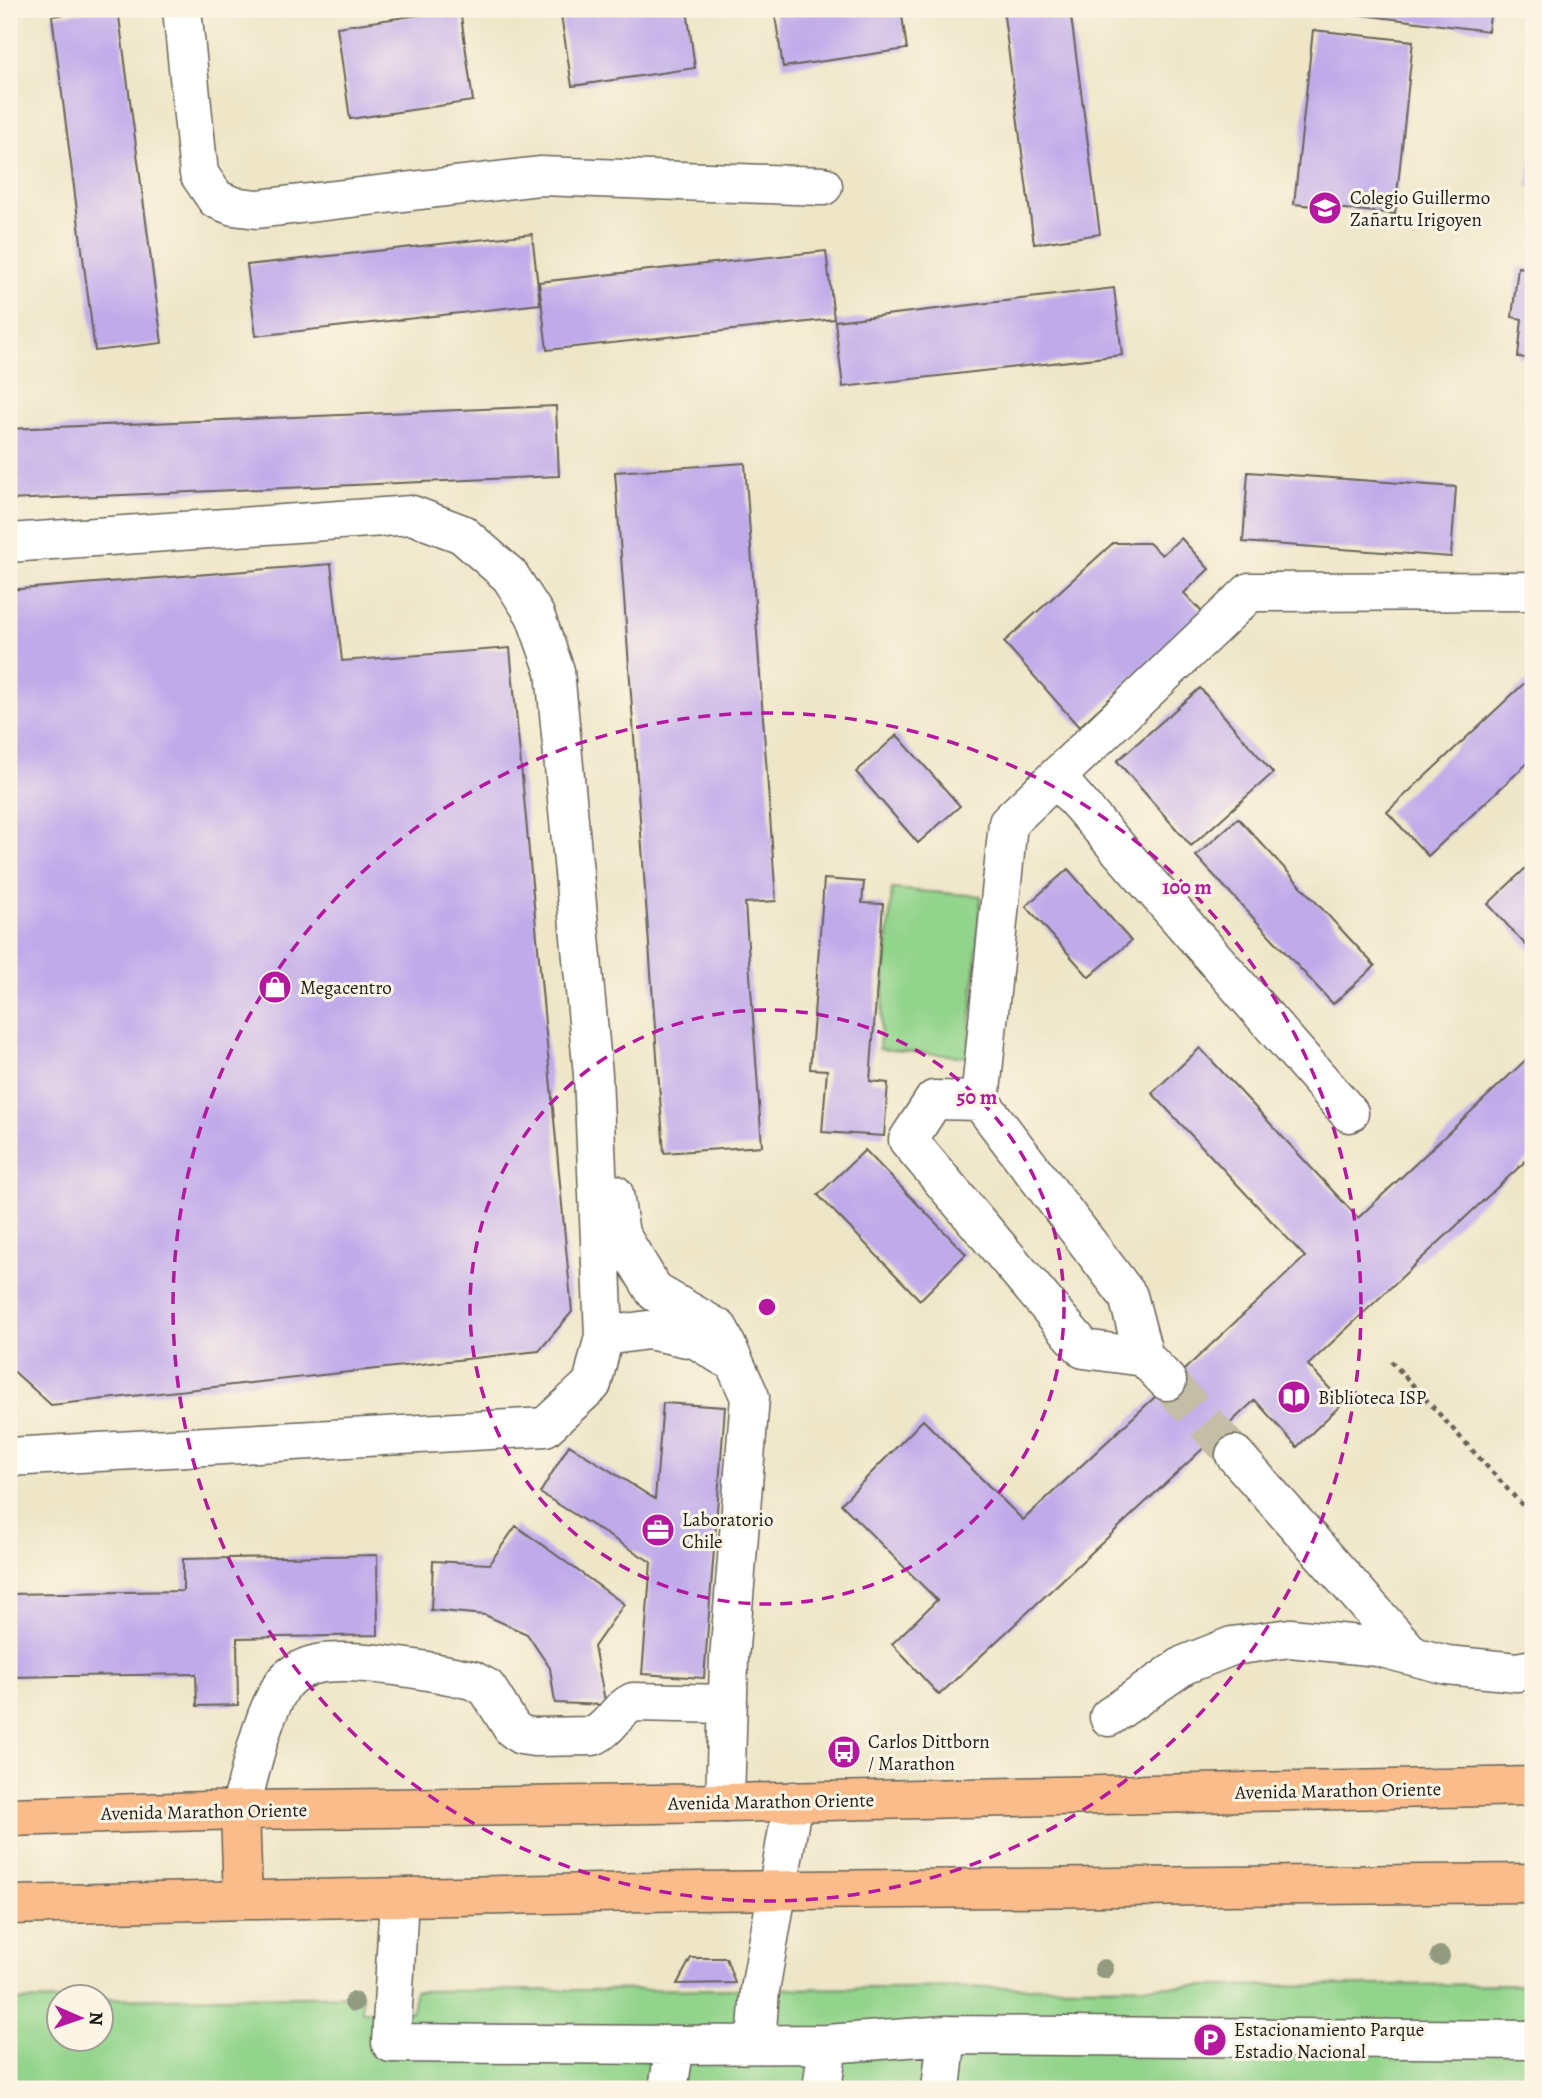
<svg xmlns="http://www.w3.org/2000/svg" width="1542" height="2098" font-family="Alegreya,serif">
  <style>
    .green { fill: #92d48b; stroke: #577854; stroke-width: 2 }
    .building { fill: #c0abea }
    .lines { fill: none; stroke-linecap: round; stroke-linejoin: round }
    .minor-tunnel { stroke: #c5bea6; stroke-width: 38; stroke-dasharray: 38 19; stroke-linecap: butt }
    .minor-casing { stroke: #666358; stroke-width: 41 }
    .major-casing { stroke: #666358; stroke-width: 41 }
    .path { stroke: #666358; stroke-width: 4.5; stroke-dasharray: 5 5; stroke-linecap: butt }
    .minor { stroke: #fff; stroke-width: 38 }
    .major { stroke: #f9bc8a; stroke-width: 38 }
    .tree { fill: #929a7f }
    .ring { fill: none; stroke: #b5179e; stroke-width: 3.5; stroke-dasharray: 12 9 }
    .labels { text-anchor: middle; stroke-width: 6; stroke-linejoin: round; paint-order: stroke }
    .poi-label { font-size: 19px; fill: #1c1c1c; stroke: #fcf5e5; text-anchor: start }
    .street-label { font-size: 19px; fill: #1c1c1c; stroke: #fcf5e5 }
    .centre { fill: #b5179e; stroke: #fcf5e5; stroke-width: 3.5 }
    .ring-label { font-size: 21px; text-anchor: middle; font-weight: bold; fill: #b5179e; stroke: #fcf5e5; stroke-width: 6; stroke-linejoin: round; paint-order: stroke }
  </style>
  <rect width="100%" height="100%" fill="#fcf5e5"/>
  <filter id="ink" filterUnits="userSpaceOnUse"><feTurbulence type="fractalNoise" baseFrequency=".0143" numOctaves="2"/><feDisplacementMap in="SourceGraphic" scale="14" xChannelSelector="R" yChannelSelector="G"/><feConvolveMatrix kernelMatrix="1 2 1 2 8 2 1 2 1" color-interpolation-filters="sRGB"/></filter>
  <filter id="wash" filterUnits="userSpaceOnUse"><feTurbulence type="fractalNoise" baseFrequency=".00686" numOctaves="4" result="noise"/><feDisplacementMap in="SourceGraphic" scale="28" xChannelSelector="R" yChannelSelector="G"/><feGaussianBlur stdDeviation="1.57" result="paint"/><feColorMatrix in="noise" values="0 0 0 0 0 0 0 0 0 0 0 0 0 0 0 0 0 1.4 0 .05"/><feComposite in="paint" operator="in"/></filter>
  <g filter="url(#wash)">
    <rect width="100%" height="100%" fill="#efe6c8"/>
    <path class="green" d="M892,889L981,896L968,1057L879,1049Z
      M1533,1984V2089H9V2001L59,2000L60,2038H102V1999L362,1995V2011H413L414,1991Z"/>
    <g id="blocks">
      <path class="building" d="M107,9H118L162,343L95,351L52,16Z
        M460,9L473,101L350,119L337,27Z
        M560,9H687L695,68L572,86Z
        M774,9H901L907,49L783,67Z
        M1003,9H1070L1100,234L1034,244Z
        M1315,9H1491L1488,31Z
        M1313,30L1413,41L1395,214L1294,204Z
        M1531,156H1533V188L1528,187Z
        M532,234L540,304L256,336L247,265Z
        M826,251L834,319L547,350L539,282Z
        M1518,267L1533,269V359L1518,357L1522,319L1512,317Z
        M1114,288L1122,355L843,387L835,321Z
        M556,406L559,476L9,500V429Z
        M745,463L776,901L745,903L762,1146L664,1153L615,472Z
        M1248,472L1456,487L1451,557L1243,542Z
        M1181,538L1209,569L1184,593L1203,613L1079,727L1004,642L1113,543H1149L1162,555Z
        M331,564L342,661L510,648L572,1312L539,1351L51,1405L9,1367V590Z
        M1533,675V758L1428,856L1387,812Z
        M1200,688L1273,773L1191,846L1117,761Z
        M897,735L960,806L918,843L856,772Z
        M1238,818L1375,966L1333,1004L1196,856Z
        M1533,861V953L1488,904Z
        M1068,869L1131,941L1089,977L1026,906Z
        M824,879L864,882L862,903L883,904L870,1081L888,1083L884,1136L822,1132L827,1070L810,1069Z
        M1200,1048L1358,1218L1533,1053V1154L1308,1365L1343,1403L1297,1447L1255,1400L939,1695L892,1644L937,1600L841,1504L923,1420L1023,1520L1305,1257L1152,1093Z
        M865,1150L966,1254L920,1300L818,1195Z
        M663,1403L725,1407L704,1678L642,1674L651,1562L540,1493L569,1445L655,1499Z
        M516,1526L624,1604L594,1647L606,1705L555,1703L550,1668L527,1634L485,1615L431,1610L433,1561L489,1564Z
        M377,1555L378,1635L237,1638L238,1705L197,1706L196,1674L9,1677V1594L183,1591V1559Z
        M691,1958H726L735,1983L677,1984Z"/>
    </g>
  </g>
  <g filter="url(#ink)">
    <use href="#blocks" fill-opacity="0" stroke="#666358" stroke-width="2"/>
    <g class="lines">
      <path class="minor-tunnel" d="M1167,1381L1235,1455"/>
      <defs>
        <path id="minor" d="M182,9L199,174L216,199L233,206L257,209L540,176L823,186
          M9,543L412,515L462,534L510,576L535,615L555,671L593,1075L604,1336L592,1384L545,1427L9,1457
          M1056,777L1349,1113
          M980,1101L934,1100L908,1140L1084,1349L1144,1357
          M614,1194L620,1234L655,1292L719,1329L750,1397L729,1659L725,1803
          M604,1336L648,1330L697,1340L724,1357
          M1167,1381L1144,1357L1128,1296L980,1101L1008,823L1250,592L1533,591
          M1235,1455L1413,1656
          M1109,1717L1184,1665L1232,1646L1290,1638L1378,1647L1447,1665L1517,1672L1533,1669
          M240,1810C251,1771 260,1721 281,1687C288,1675 303,1667 317,1664C356,1657 433,1671 472,1680L487,1688L512,1728L521,1735L534,1737L593,1736C610,1729 616,1710 633,1702L728,1704
          M399,1898L391,2043L675,2045L828,2044L947,2035L1533,2040
          M756,2044L760,1990L793,1801
          M668,2089L675,2045
          M822,2089L828,2044
          M941,2089L947,2035"/>
        <path id="major" d="M240,1810L243,1900
          M9,1817L240,1810L725,1803L1533,1786
          M9,1905L697,1891L1533,1883"/>
      </defs>
      <use href="#minor" class="minor-casing"/>
      <use href="#major" class="major-casing"/>
      <path class="path" d="M1391,1361L1533,1517"/>
      <use href="#minor" class="minor"/>
      <use href="#major" class="major"/>
    </g>
    <g class="tree">
      <circle cx="1440" cy="1956" r="10"/>
      <circle cx="1104" cy="1969" r="10"/>
      <circle cx="354" cy="2002" r="10"/>
    </g>
  </g>
  <g class="ring">
    <circle cx="767" cy="1307" r="297"/>
    <circle cx="767" cy="1307" r="594"/>
  </g>
  <defs>
    <symbol id="school-disc" viewBox="-11 -11 22 22"><circle r="9.5" fill="#b5179e" stroke="#fcf5e5"/><path d="M0-5L7-2L0 1L-7-2ZM-4 1L0 2.5L4 1V4Q0 6-4 4Z" fill="#fff"/></symbol>
    <symbol id="shop-disc" viewBox="-11 -11 22 22"><circle r="9.5" fill="#b5179e" stroke="#fcf5e5"/><path d="M-5-2.5h2.3a2.7 3.5 0 0 1 5.4 0H5L5.5 6h-11ZM-1.5-2.5h3a1.5 2.3 0 0 0-3 0Z" fill="#fff"/></symbol>
    <symbol id="library-disc" viewBox="-11 -11 22 22"><circle r="9.5" fill="#b5179e" stroke="#fcf5e5"/><path d="M-6-4Q-3-5.5-.7-3.5V5Q-3 3-6 4ZM6-4Q3-5.5 .7-3.5V5Q3 3 6 4Z" fill="#fff"/></symbol>
    <symbol id="office-disc" viewBox="-11 -11 22 22"><circle r="9.5" fill="#b5179e" stroke="#fcf5e5"/><path d="M-6-3h4V-5.5h4V-3h4V5H-6ZM-1-4.5V-3h2v-1.5ZM-6 0V1H6V0Z" fill="#fff"/></symbol>
    <symbol id="bus-disc" viewBox="-11 -11 22 22"><circle r="9.5" fill="#b5179e" stroke="#fcf5e5"/><path d="M-5-6H5V4H4V6H2V4H-2V6H-4V4H-5ZM-3.5-4V0h7V-4ZM-3.5 1.2v1.5H-2V1.2ZM2 1.2v1.5H3.5V1.2Z" fill="#fff"/></symbol>
    <symbol id="parking-disc" viewBox="-11 -11 22 22"><circle r="9.5" fill="#b5179e" stroke="#fcf5e5"/><path d="M-3.5-5.5H1a3.5 3.5 0 0 1 0 7H-1V5.5H-3.5ZM-1-3.4V-.6H.8a1.4 1.4 0 0 0 0-2.8Z" fill="#fff"/></symbol>
  </defs>
  <g fill-rule="evenodd">
    <use href="#school-disc" x="1306" y="189" width="38" height="38"/>
    <use href="#shop-disc" x="256" y="968" width="38" height="38"/>
    <use href="#library-disc" x="1275" y="1378" width="38" height="38"/>
    <use href="#office-disc" x="639" y="1511" width="38" height="38"/>
    <use href="#bus-disc" x="825" y="1733" width="38" height="38"/>
    <use href="#parking-disc" x="1191" y="2021" width="38" height="38"/>
  </g>
  <g class="labels">
    <g class="poi-label">
      <text x="1350" y="204">Colegio Guillermo<tspan x="1350" dy="22">Zañartu Irigoyen</tspan></text>
      <text x="300" y="994">Megacentro</text>
      <text x="1318" y="1404">Biblioteca ISP</text>
      <text x="682" y="1526">Laboratorio<tspan x="682" dy="22">Chile</tspan></text>
      <text x="868" y="1748">Carlos Dittborn<tspan x="868" dy="22">/ Marathon</tspan></text>
      <text x="1234" y="2036">Estacionamiento Parque<tspan x="1234" dy="22">Estadio Nacional</tspan></text>
    </g>
    <g class="street-label">
      <text transform="translate(1338 1790) rotate(-1)" y="7">Avenida Marathon Oriente</text>
      <text transform="translate(771 1801) rotate(-1)" y="7">Avenida Marathon Oriente</text>
      <text transform="translate(204 1811) rotate(-1)" y="7">Avenida Marathon Oriente</text>
    </g>
  </g>
  <circle cx="767" cy="1307" r="10" class="centre"/>
  <g class="ring-label">
    <text x="1187" y="894">100 m</text>
    <text x="977" y="1104">50 m</text>
  </g>
  <rect width="1542" height="2098" fill="none" stroke="#fcf5e5" stroke-width="35"/>
  <g transform="translate(80 2018) rotate(92)"><circle r="33" fill="#fcf5e5" stroke="#a29e95" stroke-width="2"/>
  <path d="M0-5L12 26L0 18L-12 26Z" fill="#b5179e"/>
  <text y="-10" font-size="19" font-weight="bold" text-anchor="middle" fill="#1c1c1c">N</text>
  </g>
</svg>
